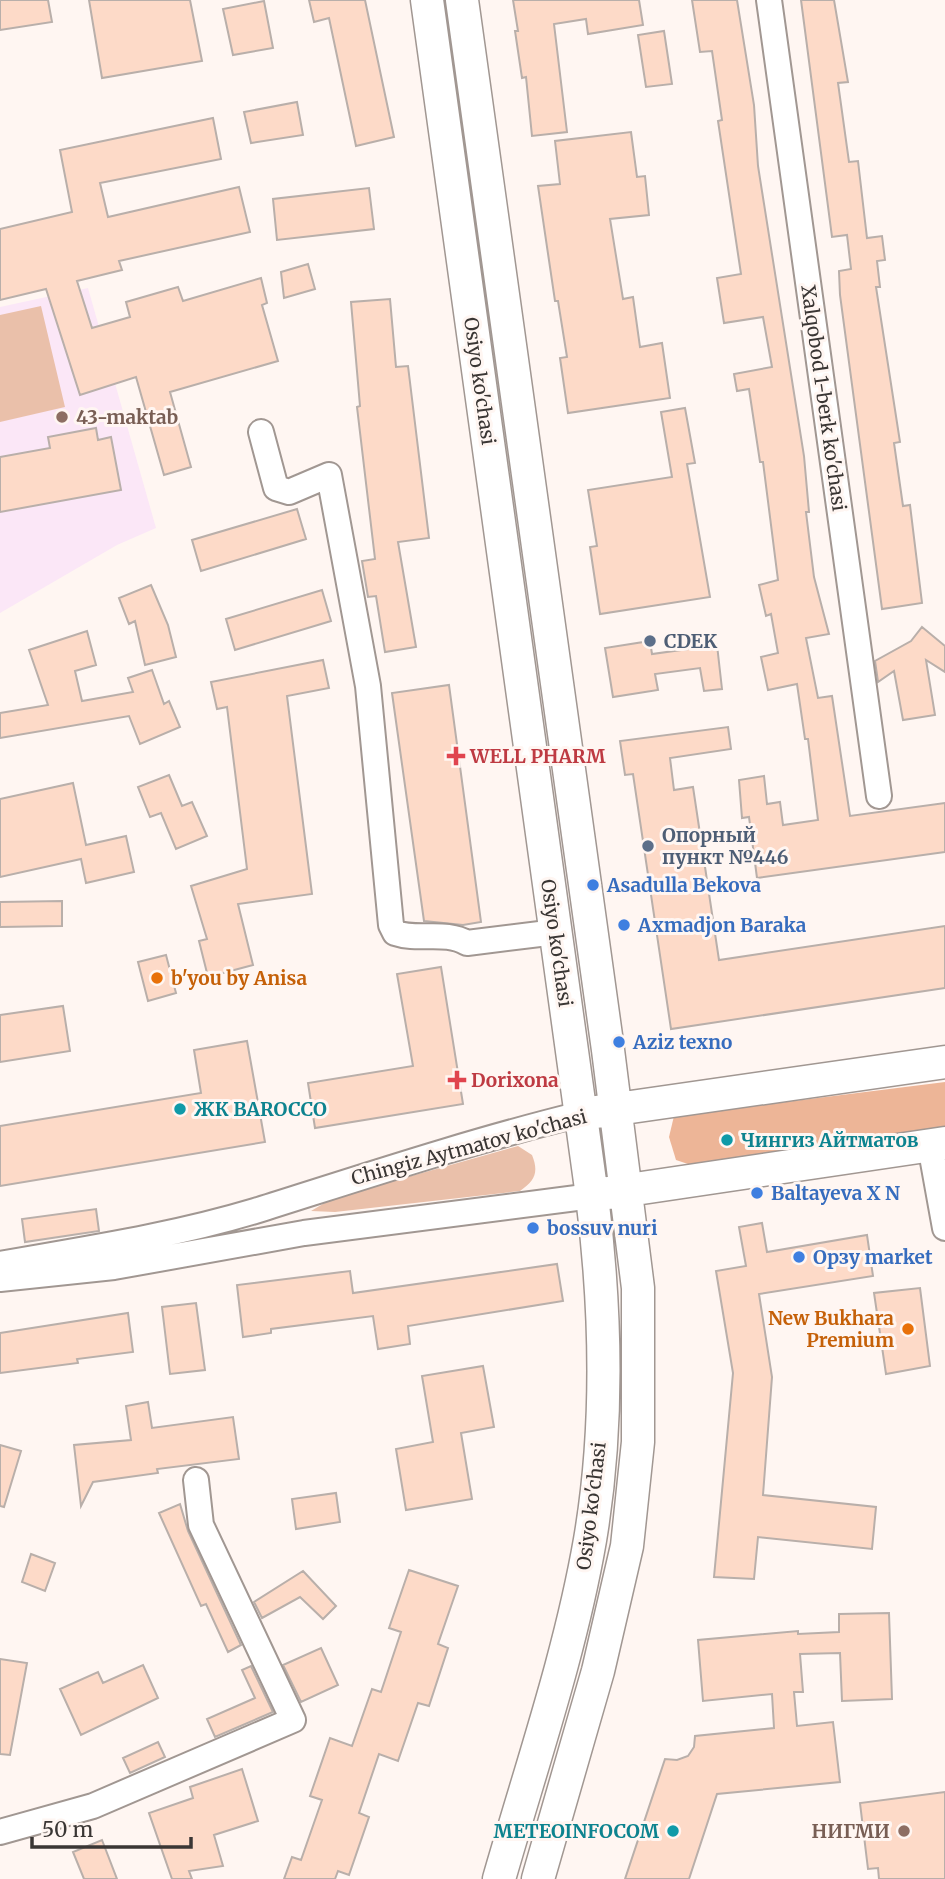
<svg xmlns="http://www.w3.org/2000/svg" width="945" height="1879" font-family="Merriweather,serif">
  <style>
    .education { fill: #fbe7f7 }
    .green { fill: #eac0aa }
    .forest { fill: #edb597 }
    .building { fill: #fddac8; stroke: #b9afaa; stroke-width: 2 }
    .lines { fill: none; stroke-linecap: round; stroke-linejoin: round }
    .minor-casing { stroke: #a19792; stroke-width: 28 }
    .major-casing { stroke: #a19792; stroke-width: 35 }
    .minor { stroke: #fff; stroke-width: 24 }
    .major { stroke: #fff; stroke-width: 32 }
    .education-dot { fill: #8d6e63; stroke: #fff6f2; stroke-width: 2.5 }
    .service-dot { fill: #5c6f8a; stroke: #fff6f2; stroke-width: 2.5 }
    .health-dot { fill: #e0444e; stroke: #fff6f2; stroke-width: 2.5 }
    .shop-dot { fill: #3f7fe0; stroke: #fff6f2; stroke-width: 2.5 }
    .food-dot { fill: #e8710a; stroke: #fff6f2; stroke-width: 2.5 }
    .culture-dot { fill: #0f9aa8; stroke: #fff6f2; stroke-width: 2.5 }
    .labels { text-anchor: middle; stroke-width: 6; stroke-linejoin: round; paint-order: stroke }
    .street-label { font-size: 19px; fill: #3a3634; stroke: #fff6f2 }
    .education-label { font-size: 19px; font-weight: bold; fill: #785e54; stroke: #fff6f2; text-anchor: start }
    .service-label { font-size: 19px; font-weight: bold; fill: #4e5e75; stroke: #fff6f2; text-anchor: start }
    .health-label { font-size: 19px; font-weight: bold; fill: #be3a42; stroke: #fff6f2; text-anchor: start }
    .shop-label { font-size: 19px; font-weight: bold; fill: #366cbe; stroke: #fff6f2; text-anchor: start }
    .food-label { font-size: 19px; font-weight: bold; fill: #c56008; stroke: #fff6f2; text-anchor: start }
    .culture-label { font-size: 19px; font-weight: bold; fill: #0d838f; stroke: #fff6f2; text-anchor: start }
  </style>
  <rect width="100%" height="100%" fill="#fff6f2"/>
  <path class="education" d="M88,288L156,528L117,545L0,613V307Z"/>
  <path class="green" d="M41,306L65,407L0,422V315Z
    M518,1146L532,1155C539,1172 535,1181 520,1191L335,1212L311,1211L333,1198Z"/>
  <path class="forest" d="M945,1082V1133L694,1166L676,1160L669,1137L674,1116Z"/>
  <path class="building" d="M0,0H48L52,22L0,30Z
    M89,0H190L202,61L102,78Z
    M309,0H365L394,137L356,146L329,18L314,22Z
    M513,0H639L643,25L588,34L586,19L554,24L567,132L532,136L526,77L522,78L515,31H518Z
    M692,0H737L754,105L758,166L804,456L809,512H806L814,577L829,634L806,638L818,698L832,696L850,816L945,803V852L757,878L749,817L742,818L739,780L764,776L767,804L780,802L783,825L818,820L808,739H805L797,684L768,690L761,657L778,653L771,614L766,616L759,585L778,580L763,462H760L749,389L737,391L734,374L772,367L763,317L724,323L717,278L741,274L718,121L722,120L712,51L700,52Z
    M801,0H834L848,82L838,83L849,162L858,161L867,238L882,236L885,260L877,261L880,287H876L900,442L894,443L903,506L910,505L922,603L882,609L840,295L839,271L851,269L847,235L832,237Z
    M264,1L273,48L233,55L223,9Z
    M664,31L672,84L646,87L638,35Z
    M297,102L303,135L251,143L244,112Z
    M213,118L221,159L100,183L108,217L239,187L250,232L119,261L122,270L77,281L92,328L130,317L126,302L178,287L183,301L261,278L267,303L262,305L278,361L170,392L191,467L164,475L136,377L80,395L46,289L0,300V229L72,212L60,150Z
    M631,132L637,177L645,176L649,215L610,219L623,299L633,297L640,347L662,343L670,398L568,413L560,358L567,357L558,301H555L538,186L560,184L555,141Z
    M369,188L374,229L277,240L273,199Z
    M308,264L315,289L284,298L281,272Z
    M390,299L396,367L408,366L429,538L398,542L416,647L385,652L376,596L368,597L362,561L375,559L357,407L360,406L351,302Z
    M685,408L695,463L687,464L710,597L600,614L590,547L597,546L588,490L672,477L661,412Z
    M96,428L98,440L111,437L121,490L0,512V457L50,448L48,437Z
    M297,509L306,539L201,571L192,540Z
    M151,585L168,625L176,657L145,665L135,621L129,624L119,598Z
    M322,590L331,621L235,650L226,619Z
    M922,627L945,646V672L926,660L935,715L903,720L894,671L878,682L875,661L911,641Z
    M87,631L96,665L75,671L82,701L133,692L128,678L152,670L164,704L169,701L180,727L140,744L129,716L0,738V713L48,705L29,650Z
    M650,641L652,654L717,645L722,689L704,691L700,668L655,674L658,690L613,697L605,648Z
    M323,660L329,688L287,696L312,894L238,904L253,965L208,977L199,941L207,939L191,886L247,869L227,707L217,709L211,682Z
    M449,685L481,922L463,925L424,921L392,693Z
    M728,727L731,749L670,758L674,790L693,787L719,960L945,926V988L671,1029L633,774L625,775L620,741Z
    M169,775L182,806L192,802L207,836L176,849L161,813L150,817L138,787Z
    M73,783L86,845L126,836L134,872L86,883L81,859L0,877V799Z
    M62,901V926L0,927V902Z
    M166,955L176,993L148,1001L138,962Z
    M441,967L463,1104L315,1128L308,1083L413,1066L397,974Z
    M63,1006L70,1051L0,1062V1015Z
    M247,1041L265,1142L0,1186V1126L201,1093L194,1050Z
    M96,1209L99,1231L25,1242L22,1219Z
    M762,1223L767,1252L867,1235L873,1276L759,1294L772,1377L763,1495L876,1507L872,1549L758,1537L754,1579L714,1577L733,1373L716,1271L746,1266L739,1227Z
    M557,1264L563,1301L408,1326L410,1344L378,1349L373,1316L271,1329V1333L243,1337L237,1285L350,1271L353,1293Z
    M920,1288L930,1366L886,1374L874,1293Z
    M196,1303L205,1370L170,1374L162,1307Z
    M128,1313L133,1352L77,1359L78,1363L0,1373V1333Z
    M483,1366L494,1427L461,1433L472,1499L406,1510L396,1449L433,1442L422,1376Z
    M148,1402L152,1428L233,1417L239,1459L157,1469L158,1473L93,1482L81,1506L74,1445L131,1440L126,1406Z
    M0,1445L21,1451L4,1507L0,1506Z
    M336,1493L340,1522L296,1529L292,1499Z
    M180,1504L188,1531L241,1645L228,1652L206,1604L201,1606L159,1513Z
    M31,1554L55,1563L45,1591L22,1582Z
    M409,1570L458,1586L438,1644L448,1648L429,1706L418,1703L398,1761L379,1754L359,1813L369,1817L349,1875L338,1871L335,1879H284L292,1857L301,1860L322,1800L310,1796L330,1738L352,1746L372,1689L381,1692L401,1632L389,1628Z
    M303,1571L336,1606L323,1619L300,1597L262,1618L254,1602Z
    M889,1613L892,1699L842,1701L840,1653L800,1654L803,1692H794L797,1726L833,1722L840,1782L717,1794L689,1879H625L665,1759L677,1760L688,1756L694,1747L695,1736L774,1728L772,1694L703,1701L698,1640L798,1631V1634L839,1632V1614Z
    M321,1648L338,1685L301,1702L283,1665Z
    M0,1659L27,1663L10,1755L0,1754Z
    M143,1665L158,1698L81,1735L60,1689L98,1672L103,1683Z
    M251,1666L273,1712L215,1737L207,1719L255,1698L242,1670Z
    M158,1742L165,1757L130,1773L123,1758Z
    M242,1769L258,1821L214,1835L223,1866L189,1871L192,1879H172L149,1813L193,1798L190,1787Z
    M945,1792V1879H879L878,1868L868,1869L860,1803Z
    M102,1840L117,1879H84L73,1852Z"/>
  <g class="lines">
    <defs>
      <path id="minor" d="M769,0L879,796
        M261,432L276,488L289,492L329,475L368,686L391,925L395,933C418,941 446,930 467,943L556,932
        M930,1145L945,1228
        M0,1264C85,1249 172,1236 255,1211C363,1177 471,1141 581,1114
        M0,1279L114,1267L304,1233L592,1196
        M0,1832L93,1806L293,1720L201,1525L196,1480"/>
      <path id="major" d="M427,0L592,1196C606,1308 609,1428 590,1540C570,1655 531,1767 499,1879
        M462,0L608,1050L638,1288V1442L627,1546L598,1671L538,1879
        M596,1112L945,1062
        M608,1193L945,1143"/>
    </defs>
    <use href="#minor" class="minor-casing"/>
    <use href="#major" class="major-casing"/>
    <use href="#minor" class="minor"/>
    <use href="#major" class="major"/>
  </g>
  <g class="education-dot">
    <circle cx="62" cy="417" r="7"/>
    <circle cx="904" cy="1831" r="7"/>
  </g>
  <g class="service-dot">
    <circle cx="650" cy="641" r="7"/>
    <circle cx="648" cy="846" r="7"/>
  </g>
  <g class="health-dot">
    <path d="M452.5 745.5h7v7h7v7h-7v7h-7v-7h-7v-7h7z"/>
    <path d="M453.5 1069.5h7v7h7v7h-7v7h-7v-7h-7v-7h7z"/>
  </g>
  <g class="shop-dot">
    <circle cx="593" cy="885" r="7"/>
    <circle cx="624" cy="925" r="7"/>
    <circle cx="619" cy="1042" r="7"/>
    <circle cx="757" cy="1193" r="7"/>
    <circle cx="533" cy="1228" r="7"/>
    <circle cx="799" cy="1257" r="7"/>
  </g>
  <g class="food-dot">
    <circle cx="157" cy="978" r="7"/>
    <circle cx="908" cy="1329" r="7"/>
  </g>
  <g class="culture-dot">
    <circle cx="180" cy="1109" r="7"/>
    <circle cx="727" cy="1140" r="7"/>
    <circle cx="673" cy="1831" r="7"/>
  </g>
  <g class="labels">
    <g class="street-label">
      <text transform="translate(480 381) rotate(82)" y="7">Osiyo ko'chasi</text>
      <text transform="translate(824 398) rotate(82)" y="7">Xalqobod 1-berk ko'chasi</text>
      <text transform="translate(557 943) rotate(82)" y="7">Osiyo ko'chasi</text>
      <text transform="translate(469 1147) rotate(-15)" y="7">Chingiz Aytmatov ko'chasi</text>
      <text transform="translate(591 1506) rotate(-83)" y="7">Osiyo ko'chasi</text>
    </g>
    <g class="education-label">
      <text x="76" y="424">43-maktab</text>
      <text x="890" y="1838" text-anchor="end">НИГМИ</text>
    </g>
    <g class="service-label">
      <text x="664" y="648">CDEK</text>
      <text x="662" y="842">Опорный<tspan x="662" dy="22">пункт №446</tspan></text>
    </g>
    <g class="health-label">
      <text x="470" y="763">WELL PHARM</text>
      <text x="471" y="1087">Dorixona</text>
    </g>
    <g class="shop-label">
      <text x="607" y="892">Asadulla Bekova</text>
      <text x="638" y="932">Axmadjon Baraka</text>
      <text x="633" y="1049">Aziz texno</text>
      <text x="771" y="1200">Baltayeva X N</text>
      <text x="547" y="1235">bossuv nuri</text>
      <text x="813" y="1264">Орзу market</text>
    </g>
    <g class="food-label">
      <text x="171" y="985">b'you by Anisa</text>
      <text x="894" y="1325" text-anchor="end">New Bukhara<tspan x="894" dy="22">Premium</tspan></text>
    </g>
    <g class="culture-label">
      <text x="194" y="1116">ЖК BAROCCO</text>
      <text x="741" y="1147">Чингиз Айтматов</text>
      <text x="659" y="1838" text-anchor="end">METEOINFOCOM</text>
    </g>
  </g>
  <path d="M32 1837v10h159v-10" fill="none" stroke="#3a3634" stroke-width="3.5"/>
  <text x="42" y="1837" font-size="21" fill="#3a3634" stroke="#fff6f2" stroke-width="5" paint-order="stroke">50 m</text>
</svg>
